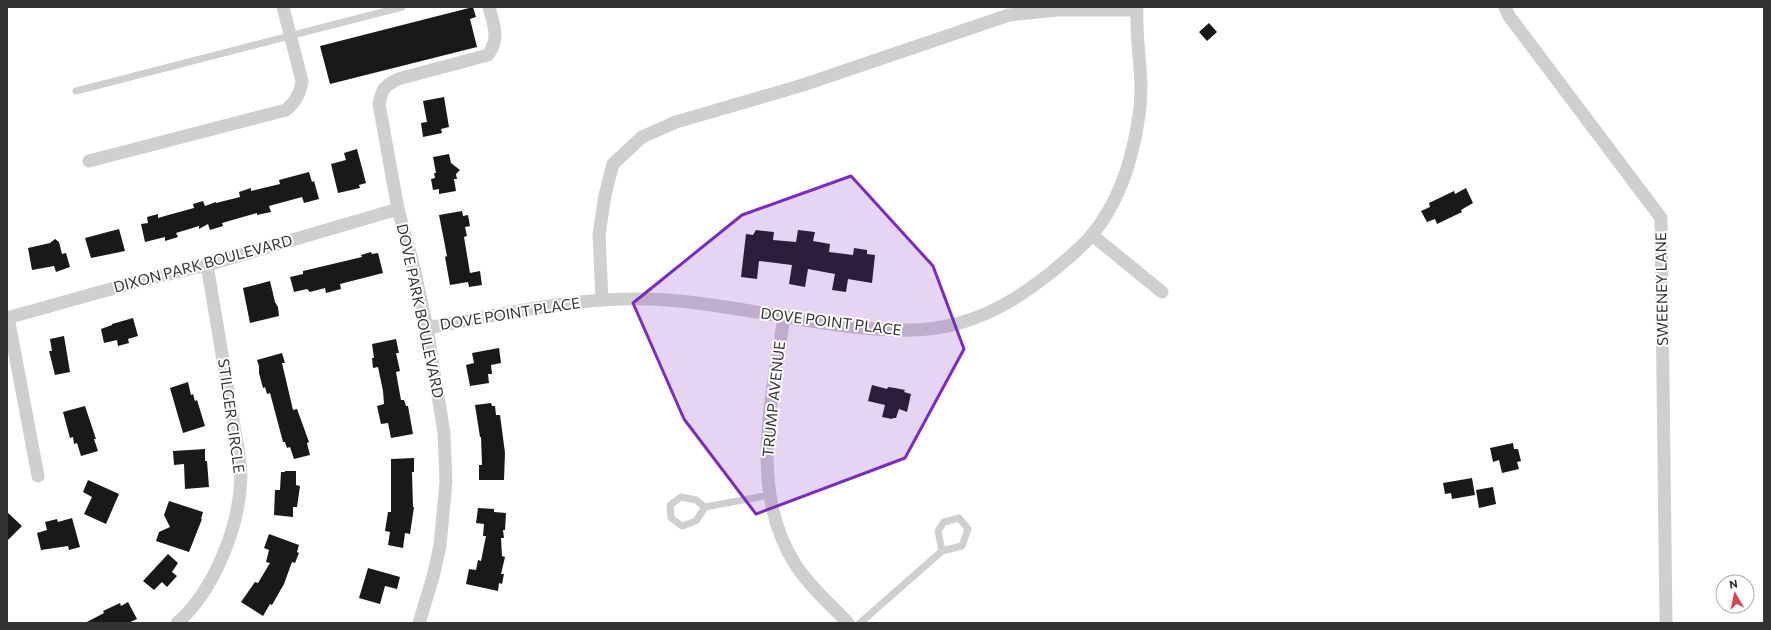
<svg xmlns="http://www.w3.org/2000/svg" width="1771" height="630" font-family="Commissioner,sans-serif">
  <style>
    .building { fill: #191919 }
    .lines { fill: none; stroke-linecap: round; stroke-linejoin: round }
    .lane { stroke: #cfcfcf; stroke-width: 7 }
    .street { stroke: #cfcfcf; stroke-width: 13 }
    .marked { fill: #7b2cbf; fill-opacity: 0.2; stroke: #7b2cbf; stroke-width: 3; stroke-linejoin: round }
    .labels { text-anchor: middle; stroke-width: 4; stroke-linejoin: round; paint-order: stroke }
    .street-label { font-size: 15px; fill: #323232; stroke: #fff }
  </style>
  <rect width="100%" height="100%" fill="#fff"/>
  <path class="building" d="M473,7L476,17L470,19L477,47L330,84L320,46Z
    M1209,23L1217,32L1207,41L1199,32Z
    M444,97L449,127L441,129L442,133L423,137L421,123L427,122L423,101Z
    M357,149L366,183L359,185L360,188L338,193L331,164L346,160L344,153Z
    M449,154L451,163L460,170L456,174L457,179H454L456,191L439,194V189L433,190L431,179L435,178L434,173H436L433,157Z
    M309,172L312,182L314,181L319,199L304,203L302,197L269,206L271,212L257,215V213L222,223L223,226L210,230L208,224L199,229V226L176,233L178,237L165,241V237L145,242L141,224L148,223L147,217L158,214V218L172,214L194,208L193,204L203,201L205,206L216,202V203L240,197L239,192L251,188V191L280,184L279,180Z
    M1466,188L1473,203L1461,210L1462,212L1437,224L1435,219L1427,222L1421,211L1430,207L1429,203L1454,191L1455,194Z
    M462,211L463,216L468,215L470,226L465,227L467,236L464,237L470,273L480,271L482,285L469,287L468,282L450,285L445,257L447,256L439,215Z
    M119,229L125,251L91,258L85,238Z
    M756,230L774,232L773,240L796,242L798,230L815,232L813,241L830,244L829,252L853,255L854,248L867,250V254L875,255L872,283L848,279L846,292L832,290L835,274L808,269L805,287L789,284L792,265L759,261L757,279L741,277L746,234L753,235Z
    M55,239L59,242L62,254L66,253L70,267L56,272L54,266L32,270L28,248L50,243Z
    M371,252L372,254L378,253L383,273L340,284L341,289L326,293L325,288L310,292L307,289L294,292L290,277L303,274V271L362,257L361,255Z
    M270,281L275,302L278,307L279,316L250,323L243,288Z
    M133,318L138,336L128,339L129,343L118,346L117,340L104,343L101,329L112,325V324Z
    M64,336L70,372L55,375L49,351H52L50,339Z
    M396,339L399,353H396L400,371L396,372L399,389L401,400H404L406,406H408L413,434L391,438L388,423L381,424L377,406L384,404L383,391L378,367L373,368L372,358H374L372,344Z
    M499,348L501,363L491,365L492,374H488L489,383L470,386L466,365L474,363L472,353Z
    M282,353L285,363H282L293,410L297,409L309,442L307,443L310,455L294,459L290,447L287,448L285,442H283L270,393L267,394L265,387L263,388L259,373V366L257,360Z
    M188,382L191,395L193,394L195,401L197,400L205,426L183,433L170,388Z
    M872,385L887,389L888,387L895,388L905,390L904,392L911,394L907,412L899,409L896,418H893L892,419L882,417L885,405L868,401Z
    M491,403L492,406H495L496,415H500L505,453L504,480H479V465H482L481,437H480L475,405Z
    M85,406L96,439H94L98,451L81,456L77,443L74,444L73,437L70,438L63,412Z
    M1513,443L1514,449H1518L1521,461L1517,462L1519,469L1502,473L1499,460L1493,462L1490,448Z
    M205,449V461H207L209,487L185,489L184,464L174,465L173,451Z
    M414,458V472H412L413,507H414L410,534L405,533L403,548L388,545L390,532L385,531L388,512H391V459Z
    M285,471H296V485L300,486L297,507H293V517L274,515L275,490H280L281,472H285Z
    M1472,478L1475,495L1452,499L1451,493L1445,494L1443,483Z
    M88,480L119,494L106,524L84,514L92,497L83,492Z
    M1493,487L1496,504L1479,508L1476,490Z
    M169,501L203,512L201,519H202L189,552L156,541L159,532L170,527L164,515Z
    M478,508L494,509V512L506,513L505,530H503L504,538H501L502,556L505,557L501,574H504L502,584L499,583L498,591L466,584L469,569L476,570L478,560L481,561L486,536H483L484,524L476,523Z
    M7,512L22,526L7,541Z
    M72,518L80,547L69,550L68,546L41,550L37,533L47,530L45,522L57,519L58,522Z
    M269,534L299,545L297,552L299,553L295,563L292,562L284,584L272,605L270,604L263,616L241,602L255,582L258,583L270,563L266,562L269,550L264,548Z
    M168,554L178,563L172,572L177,576L167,587L162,582L154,590L143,581Z
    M368,568L400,577L397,589L385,586L380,604L359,598Z
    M128,602L137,619L128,623H85L104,613L103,611L120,603L121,606Z"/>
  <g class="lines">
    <path class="lane" d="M76,91L402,7
      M705,507L696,521L682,526L671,518L670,505L681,497L696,500L705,507L770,495
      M860,623L942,551L962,546L968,529L959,518L944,522L938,531L942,551"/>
    <path class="street" d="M1505,7L1509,16L1661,218L1666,623
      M89,161L286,110C296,101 300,94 302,81L283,7
      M1092,235L1162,292
      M602,299L599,235L605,195L613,164L642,137L676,122L803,85L1009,15L1058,10H1137
      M8,317L38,476
      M784,317C772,399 748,489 795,564C809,586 830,604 848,623
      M7,318L143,280L207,265L398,209
      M427,328C509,313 594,292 679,301C731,306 785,318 837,325C880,330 921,335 963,322C997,312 1025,293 1053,271C1066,260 1080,249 1091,236C1119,203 1133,158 1139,115C1145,79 1135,43 1137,7
      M177,623C214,591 240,526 241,476C241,467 239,458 238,449L207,265
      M419,623L433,577L440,546L446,482L444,433L427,328L414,268L398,209L379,104C382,89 384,86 398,79L488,55C500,38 494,26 489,7"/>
  </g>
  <path class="marked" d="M851,176L933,266L964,349L905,458L756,514L684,419L633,303L742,215Z"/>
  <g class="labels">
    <g class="street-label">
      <text transform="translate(203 264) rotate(-15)" y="5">DIXON PARK BOULEVARD</text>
      <text transform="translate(1662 289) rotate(-91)" y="5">SWEENEY LANE</text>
      <text transform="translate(420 311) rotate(78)" y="5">DOVE PARK BOULEVARD</text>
      <text transform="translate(510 314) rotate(-9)" y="5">DOVE POINT PLACE</text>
      <text transform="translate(831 322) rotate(7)" y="5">DOVE POINT PLACE</text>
      <text transform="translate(774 399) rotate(-84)" y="5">TRUMP AVENUE</text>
      <text transform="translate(231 416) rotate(82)" y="5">STILGER CIRCLE</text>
    </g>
  </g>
  <rect width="1771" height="630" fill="none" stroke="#323232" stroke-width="16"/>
  <g transform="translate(1735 594) rotate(351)"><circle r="19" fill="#ffffff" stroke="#adadad"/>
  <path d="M0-3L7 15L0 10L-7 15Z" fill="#d94453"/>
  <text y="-6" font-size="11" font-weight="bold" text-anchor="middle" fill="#323232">N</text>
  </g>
</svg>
